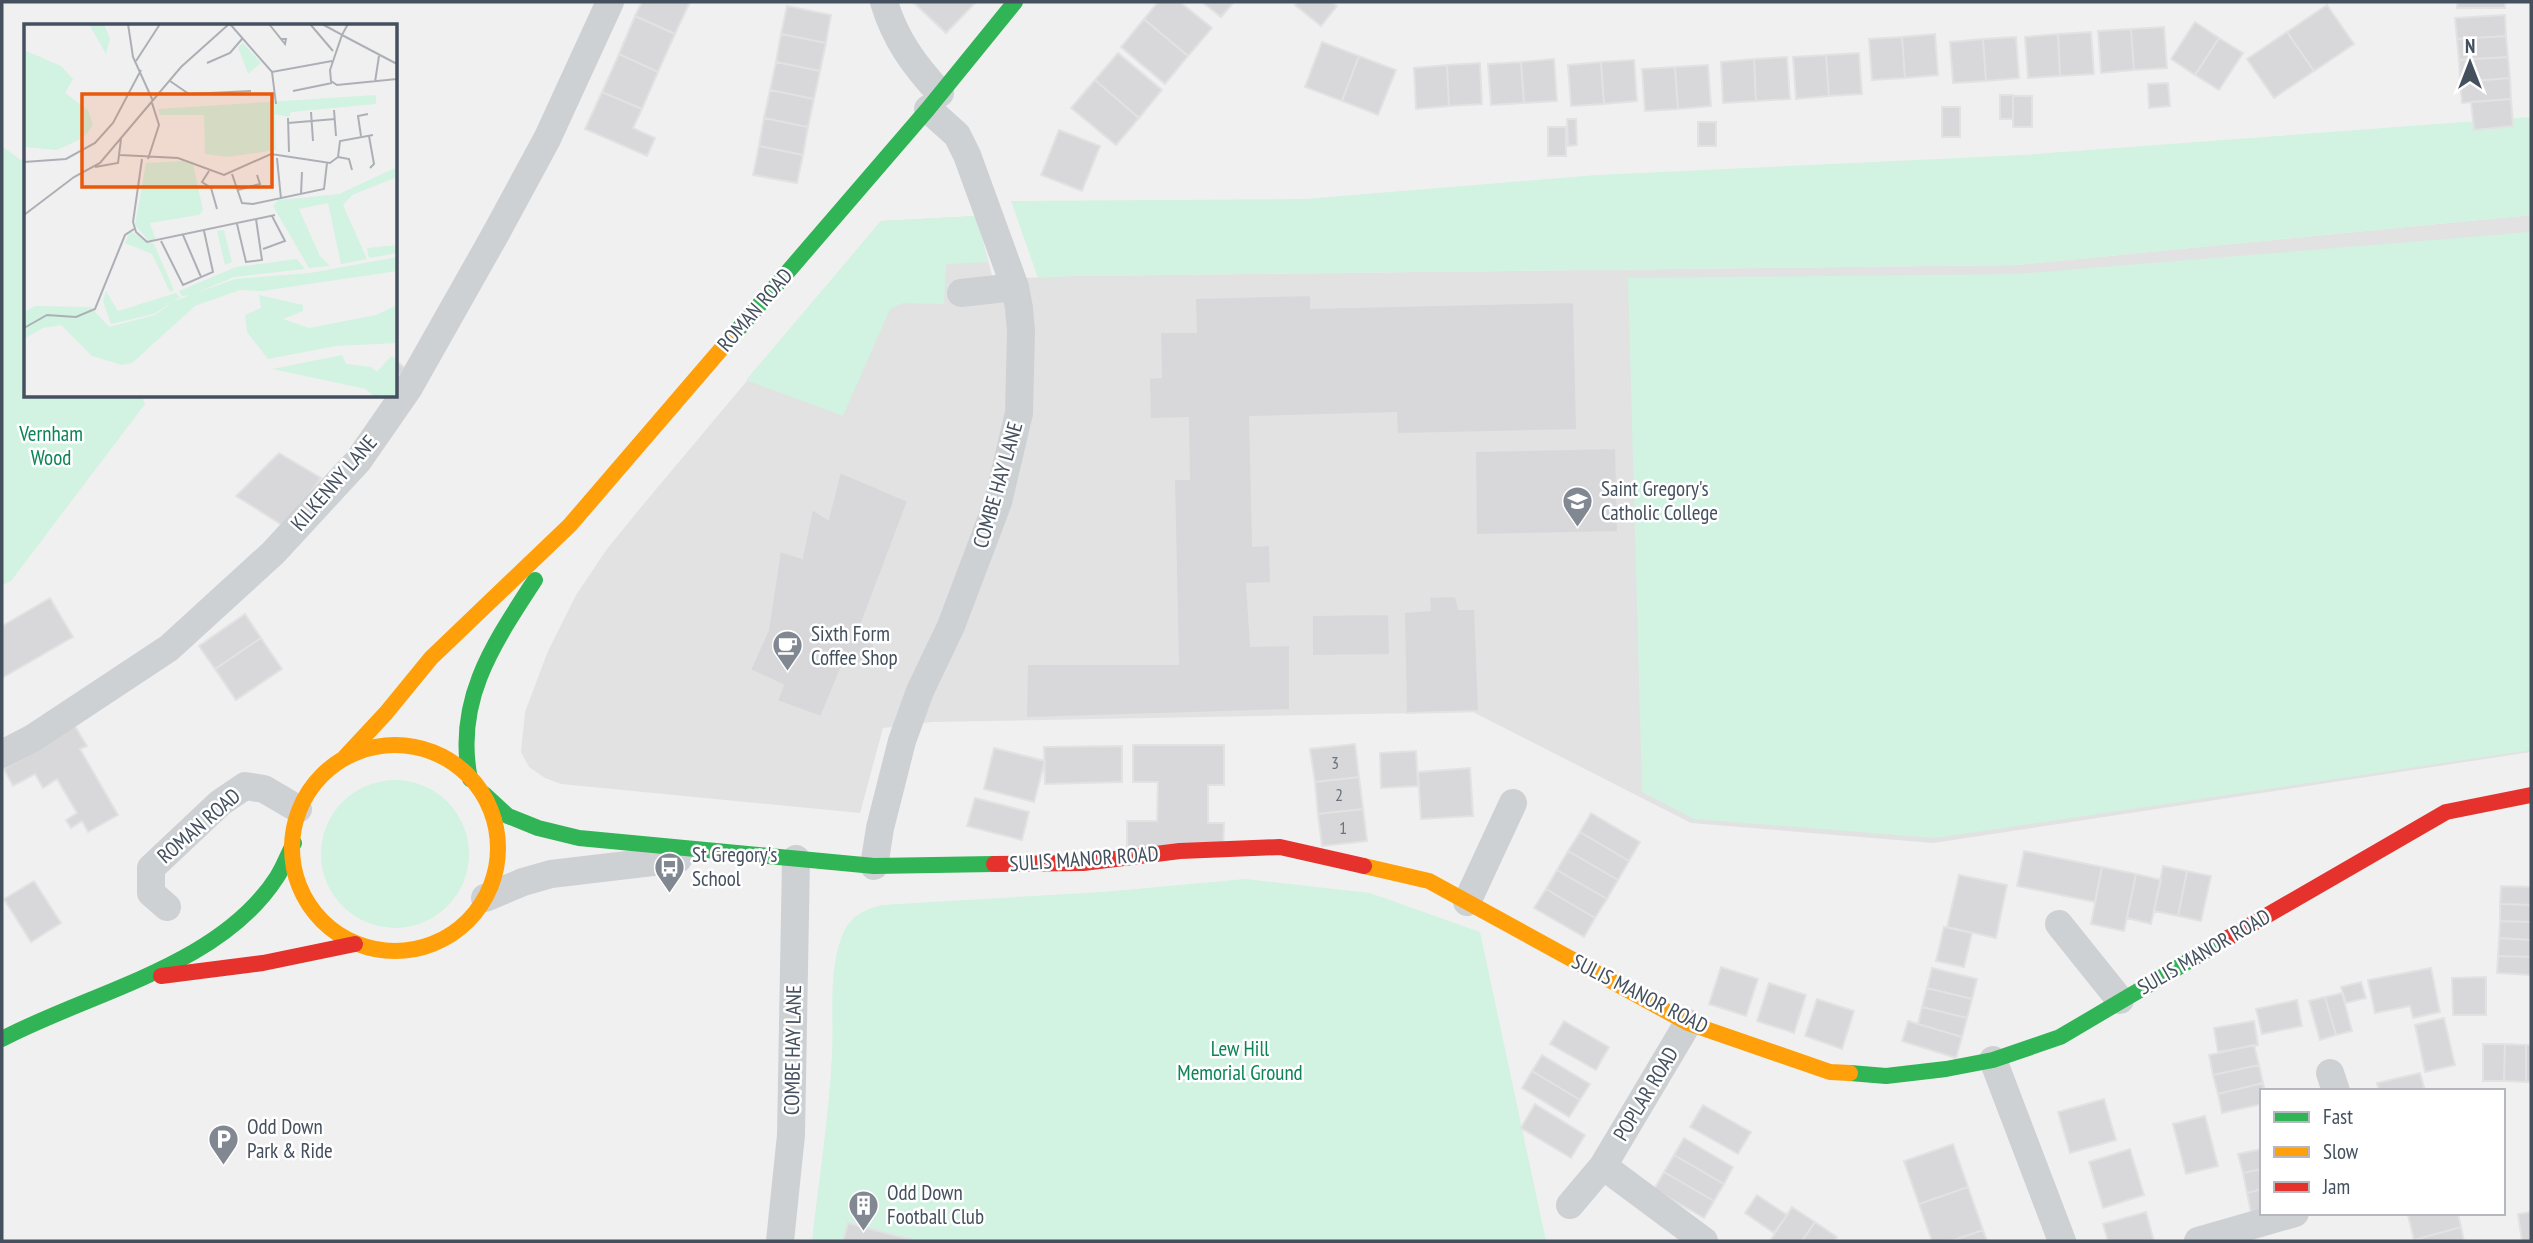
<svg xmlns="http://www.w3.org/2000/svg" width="2533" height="1243" font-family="'PT Sans Narrow',sans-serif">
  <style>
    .education { fill: #e2e2e3 }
    .green { fill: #d2f2e2 }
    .building { fill: #d8d8db; stroke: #e2e2e3; stroke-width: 2 }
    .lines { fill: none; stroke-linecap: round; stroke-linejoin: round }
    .street { stroke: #ced1d4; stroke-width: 28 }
    .fast { stroke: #30b455; stroke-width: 16 }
    .slow { stroke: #ff9f0a; stroke-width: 16 }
    .jam { stroke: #e5322d; stroke-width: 16 }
    .labels { text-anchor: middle; stroke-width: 5; stroke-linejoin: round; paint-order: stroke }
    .number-label { font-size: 18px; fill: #6b747f }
    .street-label { font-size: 21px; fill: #45505f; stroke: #fff }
    .park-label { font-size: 21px; fill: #0c8457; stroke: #fff }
    .poi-label { font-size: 21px; fill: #45505f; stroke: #fff; text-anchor: start }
    .inset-road { fill: none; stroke: #acb0b6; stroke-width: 2 }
    .view { fill: #e8590c; fill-opacity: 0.15; stroke: #e8590c; stroke-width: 3.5 }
    .inset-edge { fill: none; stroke: #45505f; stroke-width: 3.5 }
  </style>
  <rect width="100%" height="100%" fill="#f1f0f0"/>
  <path class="education" d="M2531,215V752L1933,843L1691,823L1473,712L932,722L883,728L860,813L561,784L545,778L529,767L521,752L525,712L548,651L576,595L607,549L642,506L881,221L976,216L993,279L1072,276L2016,265Z"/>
  <path class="green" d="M2531,117V215L2016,265L1072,276L1038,278L1011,201L1306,199L1597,175L2023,155Z
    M2,146L26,164V396H142L145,404L11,581L2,585Z
    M976,216L988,262L946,264L944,304L903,303L890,309L843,416L746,380L881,221Z
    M2531,232V750L1935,838L1694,819L1642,792L1628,278L2018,274Z
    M321 854a74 74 0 1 1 148 0a74 74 0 1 1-148 0Z
    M1245,879L1370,893L1480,932L1546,1241H812C819,1179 829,1116 832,1054C834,1014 828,974 842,936C849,917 864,909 882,905L1103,892Z"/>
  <path class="building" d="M642,2H690L675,34L635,16Z
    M916,2H976L946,33L914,3Z
    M1158,2H1180L1212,28L1188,56L1144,19Z
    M1202,2H1234L1221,17Z
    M1297,2H1331L1337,6L1321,26L1295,5Z
    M2457,2H2505V8H2457Z
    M2327,5L2354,44L2314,71L2287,32Z
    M787,6L831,15L826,43L781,34Z
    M2505,15L2506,36L2457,39L2455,18Z
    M635,16L675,34L658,72L619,54Z
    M1144,19L1188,56L1165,84L1121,47Z
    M2195,22L2219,38L2195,75L2171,59Z
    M2164,27L2167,68L2134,70L2131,29Z
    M2131,29L2134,70L2101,73L2098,31Z
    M2091,32L2094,74L2060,76L2058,34Z
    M2287,32L2314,71L2274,98L2247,59Z
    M781,34L826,43L820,71L776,62Z
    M1935,34L1938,75L1905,78L1902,37Z
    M2058,34L2060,76L2028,78L2025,37Z
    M2506,36L2508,57L2459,60L2457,39Z
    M1902,37L1905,78L1872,80L1869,39Z
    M2016,37L2019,78L1986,81L1983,39Z
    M2219,38L2243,53L2219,90L2195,75Z
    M1983,39L1986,81L1953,83L1950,42Z
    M1322,42L1359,56L1342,101L1305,87Z
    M1118,53L1162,90L1139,118L1095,80Z
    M1859,53L1862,94L1829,96L1826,55Z
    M619,54L658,72L642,109L602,92Z
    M1826,55L1829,96L1796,99L1793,57Z
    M1359,56L1396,70L1378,115L1342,101Z
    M1787,57L1790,99L1756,101L1754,59Z
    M2508,57L2510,78L2460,82L2459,60Z
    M1554,59L1557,101L1524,103L1521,62Z
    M1754,59L1756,101L1723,103L1721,62Z
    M1634,60L1637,101L1604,104L1601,62Z
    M776,62L820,71L814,99L770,90Z
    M1521,62L1524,103L1491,105L1488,64Z
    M1601,62L1604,104L1571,106L1568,65Z
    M1480,63L1482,104L1449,106L1447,65Z
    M1447,65L1449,106L1416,109L1414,68Z
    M1708,65L1711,106L1678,109L1675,67Z
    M1675,67L1678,109L1645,111L1642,69Z
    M2510,78L2511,99L2462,103L2460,82Z
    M1095,80L1139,118L1116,145L1071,108Z
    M2168,83L2170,106L2149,108L2148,84Z
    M770,90L814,99L808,127L764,118Z
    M602,92L642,109L633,128L655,138L647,156L585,129Z
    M2000,95H2013V119H2000Z
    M2013,96H2032V127H2013Z
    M2511,99L2513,126L2474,130L2471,102Z
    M1942,107H1960V137H1942Z
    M764,118L808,127L803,155L759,146Z
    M1567,119H1576L1577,145L1568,146Z
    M1698,122H1716V146H1698Z
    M1548,127H1566V156H1548Z
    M1059,130L1100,146L1082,191L1041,175Z
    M759,146L803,155L797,183L753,175Z
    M1311,295V308L1574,302L1577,430L1397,434L1396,413L1250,417L1253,546L1270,545L1271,583L1247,584L1251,646L1290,645V710L1026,718L1027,664H1178L1174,479H1189L1188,418L1150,419L1149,378L1161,377L1160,332H1196L1195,298Z
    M396,361L405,368L396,380Z
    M1616,448L1618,532L1476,535L1475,451Z
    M279,453L321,478L285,527L236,496Z
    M840,472L908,501L860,628H874V663L843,664L821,717L777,701L783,685L750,670L768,630L780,551L802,558L812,509L828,519Z
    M1456,596L1459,609H1475L1479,711L1406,713L1404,612L1430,610L1429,597Z
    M50,598L73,637L2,678V626Z
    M245,614L261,638L215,669L199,646Z
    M1389,614L1390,655L1312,656V615Z
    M261,638L282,669L236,700L215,669Z
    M73,723L87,746L80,749L118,815L88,832L82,821L71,828L66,820L77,813L57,779L43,788L35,774L13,786L4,769L33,752Z
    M1355,744L1359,777L1315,782L1310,749Z
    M1133,745H1224V785H1208V823H1224L1223,850L1127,849V821H1157L1158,782H1133Z
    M1122,746V782L1045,784L1044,747Z
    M994,748L1045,761L1034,802L984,789Z
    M1416,751L1418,786L1381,788L1380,753Z
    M1470,768L1473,816L1421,819L1418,772Z
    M1359,777L1363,809L1318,814L1315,782Z
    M975,798L1029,812L1022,840L967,826Z
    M1363,809L1367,841L1322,846L1318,814Z
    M1591,813L1640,842L1629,861L1580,832Z
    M1580,832L1629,861L1618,880L1568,851Z
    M1568,851L1618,880L1607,899L1557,870Z
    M2024,851L2102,867L2095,902L2017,886Z
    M2163,866L2187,871L2178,916L2154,911Z
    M2102,867L2136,874L2124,931L2091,924Z
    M1557,870L1607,899L1595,918L1546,889Z
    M2187,871L2211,876L2201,921L2178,916Z
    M2136,874L2161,880L2151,924L2127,918Z
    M1959,875L2007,885L1996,938L1947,927Z
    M34,881L61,923L31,942L4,899Z
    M2501,886L2531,887V905L2500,904Z
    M1546,889L1595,918L1584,937L1534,908Z
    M2500,904L2531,905V922L2500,921Z
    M2500,921L2531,922V940L2499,938Z
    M1944,927L1972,933L1964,967L1936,961Z
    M2499,938L2531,940V957L2498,956Z
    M2498,956L2531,957V975L2497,973Z
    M1721,967L1758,979L1746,1016L1709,1004Z
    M1932,968L1977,979L1972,999L1927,988Z
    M2431,968L2440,1012L2413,1018L2410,1006L2375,1013L2368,980Z
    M2486,977V1015H2453L2452,978Z
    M2361,982L2366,998L2346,1003L2341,987Z
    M1769,983L1806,995L1794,1033L1757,1021Z
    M1927,988L1972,999L1967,1018L1922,1007Z
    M2342,993L2352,1031L2336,1035L2325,997Z
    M2325,997L2336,1035L2320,1040L2309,1001Z
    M1817,999L1854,1011L1842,1049L1805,1036Z
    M2297,1000L2302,1026L2262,1034L2256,1009Z
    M1922,1007L1967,1018L1962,1037L1918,1024Z
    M2444,1018L2455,1065L2425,1072L2415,1025Z
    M1564,1021L1609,1047L1596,1070L1550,1044Z
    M1908,1021L1962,1037L1956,1058L1902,1041Z
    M2254,1021L2258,1045L2218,1052L2214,1028Z
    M2483,1044H2505L2504,1081H2483Z
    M2505,1044L2526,1045V1082L2504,1081Z
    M2254,1045L2259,1065L2213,1075L2209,1055Z
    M2526,1045H2531V1082H2526Z
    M1542,1055L1590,1084L1580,1100L1532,1071Z
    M2259,1065L2263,1083L2218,1094L2213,1075Z
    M1532,1071L1580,1100L1569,1117L1522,1088Z
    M2420,1073L2425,1091H2379L2377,1083Z
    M2263,1083L2265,1091H2262V1104L2222,1113L2218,1094Z
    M2104,1099L2116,1140L2070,1153L2058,1112Z
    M1535,1104L1585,1135L1571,1158L1521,1128Z
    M1703,1105L1751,1132L1738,1154L1690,1127Z
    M2205,1116L2218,1166L2186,1174L2173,1124Z
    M1684,1138L1733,1167L1724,1184L1674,1155Z
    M1953,1144L1968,1187L1919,1204L1904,1161Z
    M2130,1149L2144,1195L2103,1208L2089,1162Z
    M2262,1149V1169L2243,1173L2238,1154Z
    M1674,1155L1724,1184L1714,1201L1664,1172Z
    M2262,1169V1189L2247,1193L2243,1173Z
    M1664,1172L1714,1201L1704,1218L1654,1189Z
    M1968,1187L1983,1230L1951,1241H1932L1919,1204Z
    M2262,1189V1210L2251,1212L2247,1193Z
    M1757,1195L1787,1215L1774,1233L1745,1213Z
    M1792,1207L1815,1222L1802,1241H1770Z
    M2146,1212L2154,1241H2108L2103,1224Z
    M2531,1212V1241H2522L2518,1214Z
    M2416,1213H2458L2461,1227L2414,1240L2408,1215Z
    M1815,1222L1837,1237L1834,1241H1802Z
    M848,1223L916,1241H843Z
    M2461,1227L2464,1241H2414V1240Z
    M1983,1230L1987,1241H1951Z"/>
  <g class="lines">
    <path class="street" d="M884,2C895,39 914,65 940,93
      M961,293L1015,287
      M2,754L33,738L169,648L273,553L358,461L408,389L495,235L547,139L610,2
      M874,866L880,828L902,741L920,691L951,626L998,502L1019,413L1021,331L1019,308L1015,287L967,155L957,135L928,109
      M485,898L523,882L551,874L678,859
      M1467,902L1513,803
      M167,907L151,893V868L220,803L245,786L264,789L298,809
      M2059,924L2120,1000
      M1688,1023L1603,1166L1704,1241
      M1993,1060L2062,1241
      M2330,1073L2336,1091
      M1570,1205L1603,1166
      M780,1241L791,1135L796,859
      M2198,1241L2295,1213"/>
    <path class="fast" d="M729,340L928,109L1015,2
      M470,779C454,700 494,643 535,580
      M484,794L508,816L538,828L579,838L874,866L994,864
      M2,1039C91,992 220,966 277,877C284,866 288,854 294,843
      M1850,1073L1886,1076L1946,1069L1993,1060L2060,1037L2228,938"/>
    <path class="slow" d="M292 848a103 103 0 1 1 206 0a103 103 0 1 1-206 0Z
      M345,757L386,713L431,658L570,525L729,340
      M1364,866L1429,881L1688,1023L1830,1072L1850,1073"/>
    <path class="jam" d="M994,864L1083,863L1180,851L1280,847L1364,866
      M2228,938L2446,812L2531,795
      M161,976L263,963L355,944"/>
  </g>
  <defs>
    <symbol id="school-pin" viewBox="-11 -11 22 30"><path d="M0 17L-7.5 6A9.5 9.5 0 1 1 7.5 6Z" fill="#818892" stroke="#fff"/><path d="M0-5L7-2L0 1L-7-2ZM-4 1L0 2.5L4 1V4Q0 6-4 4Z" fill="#fff"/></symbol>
    <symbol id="cafe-pin" viewBox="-11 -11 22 30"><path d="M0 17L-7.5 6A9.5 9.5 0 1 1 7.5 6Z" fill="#818892" stroke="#fff"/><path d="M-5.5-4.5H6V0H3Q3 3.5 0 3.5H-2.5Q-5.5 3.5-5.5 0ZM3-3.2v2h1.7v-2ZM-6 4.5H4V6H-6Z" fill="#fff"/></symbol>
    <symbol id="bus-pin" viewBox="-11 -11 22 30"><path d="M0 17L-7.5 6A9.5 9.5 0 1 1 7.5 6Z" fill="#818892" stroke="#fff"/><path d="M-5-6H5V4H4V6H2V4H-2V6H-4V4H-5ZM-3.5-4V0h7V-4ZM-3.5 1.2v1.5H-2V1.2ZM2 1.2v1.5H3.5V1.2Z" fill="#fff"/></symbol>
    <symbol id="parking-pin" viewBox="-11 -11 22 30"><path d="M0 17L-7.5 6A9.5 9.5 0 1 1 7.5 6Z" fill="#818892" stroke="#fff"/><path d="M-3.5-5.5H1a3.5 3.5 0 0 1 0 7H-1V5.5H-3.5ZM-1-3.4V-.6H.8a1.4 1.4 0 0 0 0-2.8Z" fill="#fff"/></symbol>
    <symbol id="building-pin" viewBox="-11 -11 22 30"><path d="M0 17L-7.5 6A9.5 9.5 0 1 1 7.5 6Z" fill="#818892" stroke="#fff"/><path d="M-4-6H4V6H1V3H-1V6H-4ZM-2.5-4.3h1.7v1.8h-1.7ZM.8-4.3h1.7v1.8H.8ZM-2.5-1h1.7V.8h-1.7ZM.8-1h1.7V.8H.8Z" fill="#fff"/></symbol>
  </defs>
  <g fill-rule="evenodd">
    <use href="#school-pin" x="1560" y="484" width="35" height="47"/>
    <use href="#cafe-pin" x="770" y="628" width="35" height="47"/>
    <use href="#bus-pin" x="652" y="850" width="35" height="47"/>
    <use href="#parking-pin" x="206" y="1122" width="35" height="47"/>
    <use href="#building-pin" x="846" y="1188" width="35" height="47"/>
  </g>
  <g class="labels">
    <g class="number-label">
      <text x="1335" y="769">3</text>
      <text x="1339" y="801">2</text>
      <text x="1343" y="834">1</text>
    </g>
    <g class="street-label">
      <text transform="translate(755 310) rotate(-49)" y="7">ROMAN ROAD</text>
      <text transform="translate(334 483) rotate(-49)" y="7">KILKENNY LANE</text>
      <text transform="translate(998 485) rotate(-74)" y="7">COMBE HAY LANE</text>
      <text transform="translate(199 826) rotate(-41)" y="7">ROMAN ROAD</text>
      <text transform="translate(1084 859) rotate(-4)" y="7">SULIS MANOR ROAD</text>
      <text transform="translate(2204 952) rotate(-30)" y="7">SULIS MANOR ROAD</text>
      <text transform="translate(1640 994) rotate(27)" y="7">SULIS MANOR ROAD</text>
      <text transform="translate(793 1050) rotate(-89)" y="7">COMBE HAY LANE</text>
      <text transform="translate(1646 1094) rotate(-59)" y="7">POPLAR ROAD</text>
    </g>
    <g class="park-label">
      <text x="51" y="441">Vernham<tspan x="51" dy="24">Wood</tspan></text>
      <text x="1240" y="1056">Lew Hill<tspan x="1240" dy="24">Memorial Ground</tspan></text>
    </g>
    <g class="poi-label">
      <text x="1601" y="496">Saint Gregory's<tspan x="1601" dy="24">Catholic College</tspan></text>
      <text x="811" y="641">Sixth Form<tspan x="811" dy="24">Coffee Shop</tspan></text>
      <text x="692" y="862">St Gregory's<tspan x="692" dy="24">School</tspan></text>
      <text x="247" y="1134">Odd Down<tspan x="247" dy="24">Park &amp; Ride</tspan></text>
      <text x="887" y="1200">Odd Down<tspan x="887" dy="24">Football Club</tspan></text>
    </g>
  </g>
  <g transform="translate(24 24)">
    <rect width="373" height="373" fill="#f1f0f0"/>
    <path d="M65,0H80L86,15L82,30ZM219,19L237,39L224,50L214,23ZM0,26L37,42L49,55L41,69L64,86L69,101L59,114L33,126L0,123ZM352,71V80L267,88L265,93L251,90L252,126L203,133L181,130L180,91H136L134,85ZM161,137L169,140L179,186L175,191L126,199L132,217H125L111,201L122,139ZM373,143V153L328,171L319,181L343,235L317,240L304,179L275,185L296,232L306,242L285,244L249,182L254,176L315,170ZM200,206L208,238L201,241L193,207ZM106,207L130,220L150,266L146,268L128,230L101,219ZM373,221V229L345,234L343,224ZM373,233V247L238,267L216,266L171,282L108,339L98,341L68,332L37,301L19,304L0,315V288L11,282L67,283L85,303L131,291L150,277L211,255L286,249ZM273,235L281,245L210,253L167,271L158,272L155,267L212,243ZM82,267L94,287L152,269L156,273L130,290L87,300L79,277ZM235,271L279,281V287L259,295L285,304L352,291L373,281V319L312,322L244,335L223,308L221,291L237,284ZM318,331L322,340L347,343L353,348L367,332L373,335V373H350L342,365L248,345Z" fill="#d2f2e2"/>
    <path class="inset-road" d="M104,0L109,33L129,77M206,0L248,48L308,37M245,0L261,20L262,15H257M286,0L309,27M298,0L318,11L324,0M112,37L136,0M183,39L206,29L218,15M373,40L318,11L306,46L307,57L313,61L373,55M248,48L252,80M146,57L165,70L227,67M351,58L355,32M269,67L308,59M310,86L312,112M287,88L289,117M264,94L265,128M264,99L311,95M337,112L334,92L344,90M345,112L350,140L346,144M96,131L154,134L200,151L247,130L306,139L314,133L316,117L349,111M314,133L325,135L328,146M253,134L257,175M118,135L109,198L112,208L123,218L251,191M124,135L135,101L128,79M0,138L42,135L71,119L89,99L117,46M71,143L94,139L97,115M185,147L178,158L187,164L193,185M208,150L218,179L229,180L300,165L303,139M214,166L236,160L233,151M277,170L278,148M0,191L50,153L76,139L157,43L205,0M213,200L222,238L238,236L232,195M159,211L177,253M137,217L159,261L189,248L180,207M239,225L261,217L248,192M0,304L23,291L52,293L71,285L101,211L110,205"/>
    <path class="view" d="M58,70H248V163H58Z"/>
    <rect width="373" height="373" class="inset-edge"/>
  </g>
  <rect width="2533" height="1243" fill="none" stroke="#45505f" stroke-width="7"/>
  <rect x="2260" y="1089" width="245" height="126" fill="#ffffff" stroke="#b5b9bf" stroke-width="2"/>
  <rect x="2274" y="1112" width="35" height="10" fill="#30b455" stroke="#b5b9bf" stroke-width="2"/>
  <text x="2323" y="1124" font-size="21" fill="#45505f">Fast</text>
  <rect x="2274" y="1147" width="35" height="10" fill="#ff9f0a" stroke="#b5b9bf" stroke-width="2"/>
  <text x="2323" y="1159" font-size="21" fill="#45505f">Slow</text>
  <rect x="2274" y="1182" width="35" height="10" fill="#e5322d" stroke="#b5b9bf" stroke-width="2"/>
  <text x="2323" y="1194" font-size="21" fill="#45505f">Jam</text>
  <g transform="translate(2470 63)" stroke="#ffffff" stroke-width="5" paint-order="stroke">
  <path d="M0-5L12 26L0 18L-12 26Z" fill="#45505f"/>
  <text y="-10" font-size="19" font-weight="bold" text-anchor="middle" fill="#45505f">N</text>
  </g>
</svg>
